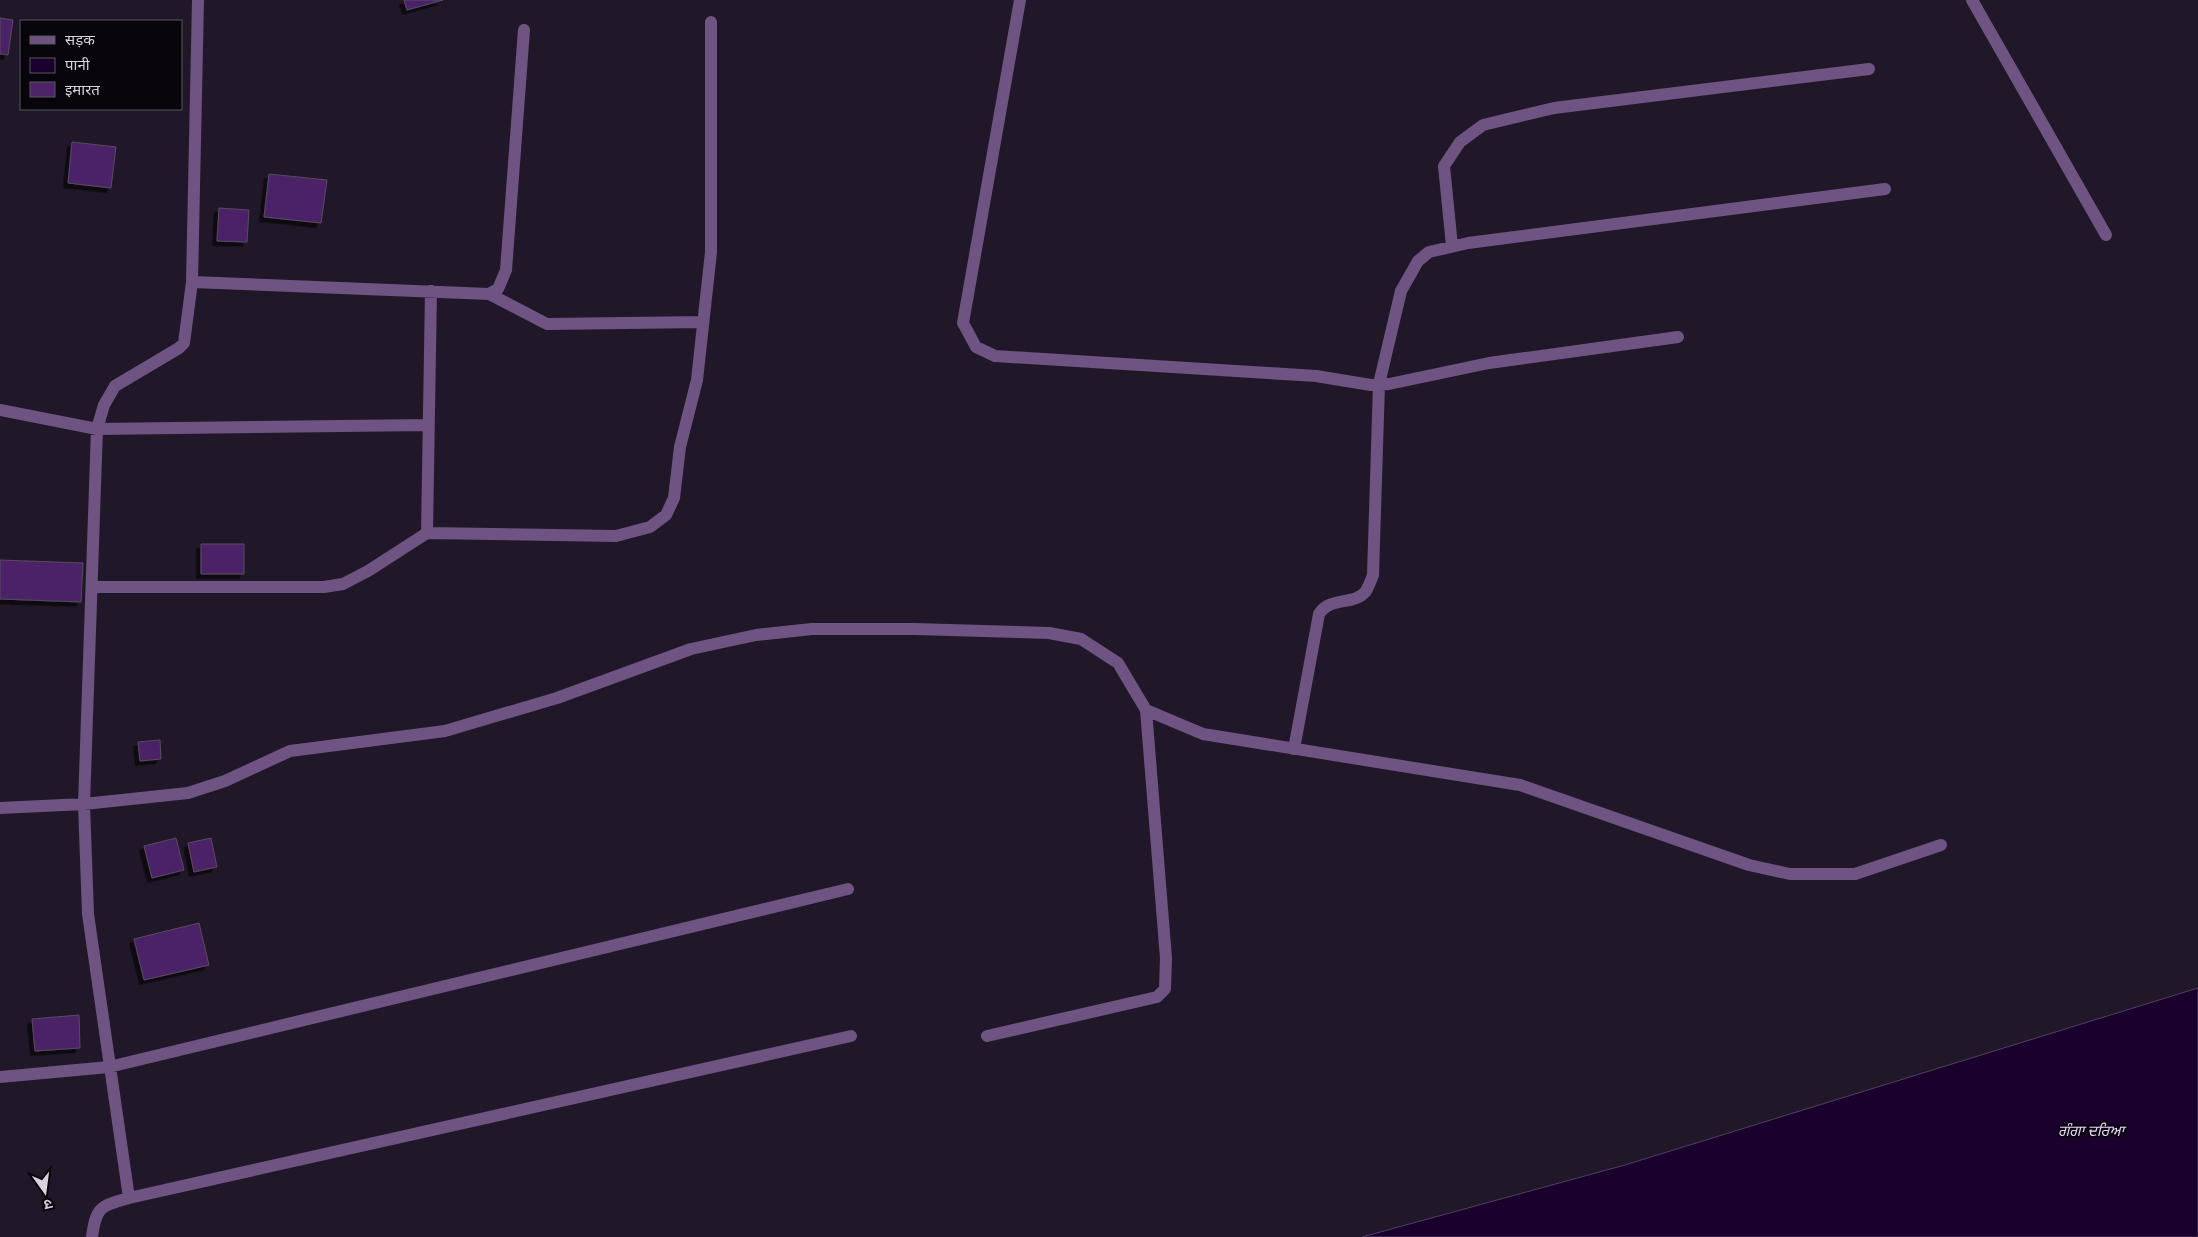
<svg xmlns="http://www.w3.org/2000/svg" width="2198" height="1237" font-family="Signika,'Noto Sans Devanagari','Noto Sans Gurmukhi',sans-serif">
  <style>
    .water { fill: #1a002c; stroke: #533f61 }
    .building { fill: #4c2367; stroke: #564c5f; filter: url(#shadow) }
    .lines { fill: none; stroke-linecap: round; stroke-linejoin: round }
    .street { stroke: #6e5383; stroke-width: 12 }
    .labels { text-anchor: middle; stroke-width: 4; stroke-linejoin: round; paint-order: stroke }
    .water-label { font-size: 15px; font-style: italic; fill: #e7d1fa; stroke: #08050b }
  </style>
  <defs>
    <filter id="shadow"><feDropShadow dx="-4.5" dy="4.5" stdDeviation="0" flood-color="#0009"/></filter>
  </defs>
  <rect width="100%" height="100%" fill="#201828"/>
  <path class="water" d="M2198,988V1237H1362L1625,1165Z"/>
  <path class="building" d="M404,0H443L407,10Z
    M0,18L13,20L8,55L0,54Z
    M72,142L116,147L111,188L68,183Z
    M269,174L327,180L321,223L264,217Z
    M219,208L249,210L247,242L217,241Z
    M201,544H244V574H201Z
    M0,560L83,563L81,602L0,599Z
    M160,740L161,759L140,761L138,742Z
    M176,838L184,870L152,878L144,846Z
    M211,838L217,867L194,872L188,843Z
    M199,923L209,965L144,980L134,939Z
    M79,1015L80,1048L35,1051L32,1019Z"/>
  <g class="lines">
    <path class="street" d="M1020,0L963,323L976,347L995,356L1316,376L1371,385L1389,384L1489,363L1678,337
      M1972,0L2106,235
      M1452,246L1444,166L1460,142L1483,125L1554,108L1869,69
      M192,282L489,294L498,289L506,270L524,30
      M489,294L547,324L703,322
      M0,410L97,429L428,425
      M427,533L431,291
      M92,587H324L343,584L368,571L427,533L616,536L650,527L666,515L674,498L680,447L697,380L711,252V22
      M1294,749L1319,614C1330,596 1355,606 1366,591C1369,586 1371,580 1373,575L1379,384L1401,291L1418,261L1429,252L1468,243L1885,189
      M0,808L84,804L188,793L225,781L290,751L445,731L557,698L691,649L756,635L812,629H915L1049,633L1081,639L1118,663L1146,710L1203,734L1520,785L1749,865L1790,874H1855L1941,845
      M987,1036L1157,997L1165,989L1166,958L1146,710
      M0,1077L109,1067L848,889
      M129,1198L88,914L84,804L97,429L104,405L115,386L179,348L184,343L192,282L198,0
      M92,1237C96,1206 101,1206 129,1198L851,1036"/>
  </g>
  <g class="labels">
    <g class="water-label">
      <text x="2091" y="1136">ਗੰਗਾ ਦਰਿਆ</text>
    </g>
  </g>
  <rect x="20" y="20" width="162" height="90" fill="#08050b" stroke="#5b575f"/>
  <rect x="30" y="36" width="25" height="8" fill="#6e5383" stroke="#5b575f"/>
  <text x="65" y="45" font-size="15" fill="#d8d2de">सड़क</text>
  <rect x="30" y="58" width="25" height="15" fill="#1a002c" stroke="#5b575f"/>
  <text x="65" y="70" font-size="15" fill="#d8d2de">पानी</text>
  <rect x="30" y="82" width="25" height="15" fill="#4c2367" stroke="#5b575f"/>
  <text x="65" y="95" font-size="15" fill="#d8d2de">इमारत</text>
  <g transform="translate(45 1192) rotate(166)" stroke="#08050b" stroke-width="4" paint-order="stroke">
  <path d="M0-4L9 19L0 12L-9 19Z" fill="#d8d2de"/>
  <text y="-8" font-size="14" font-weight="bold" text-anchor="middle" fill="#d8d2de">उ</text>
  </g>
</svg>
